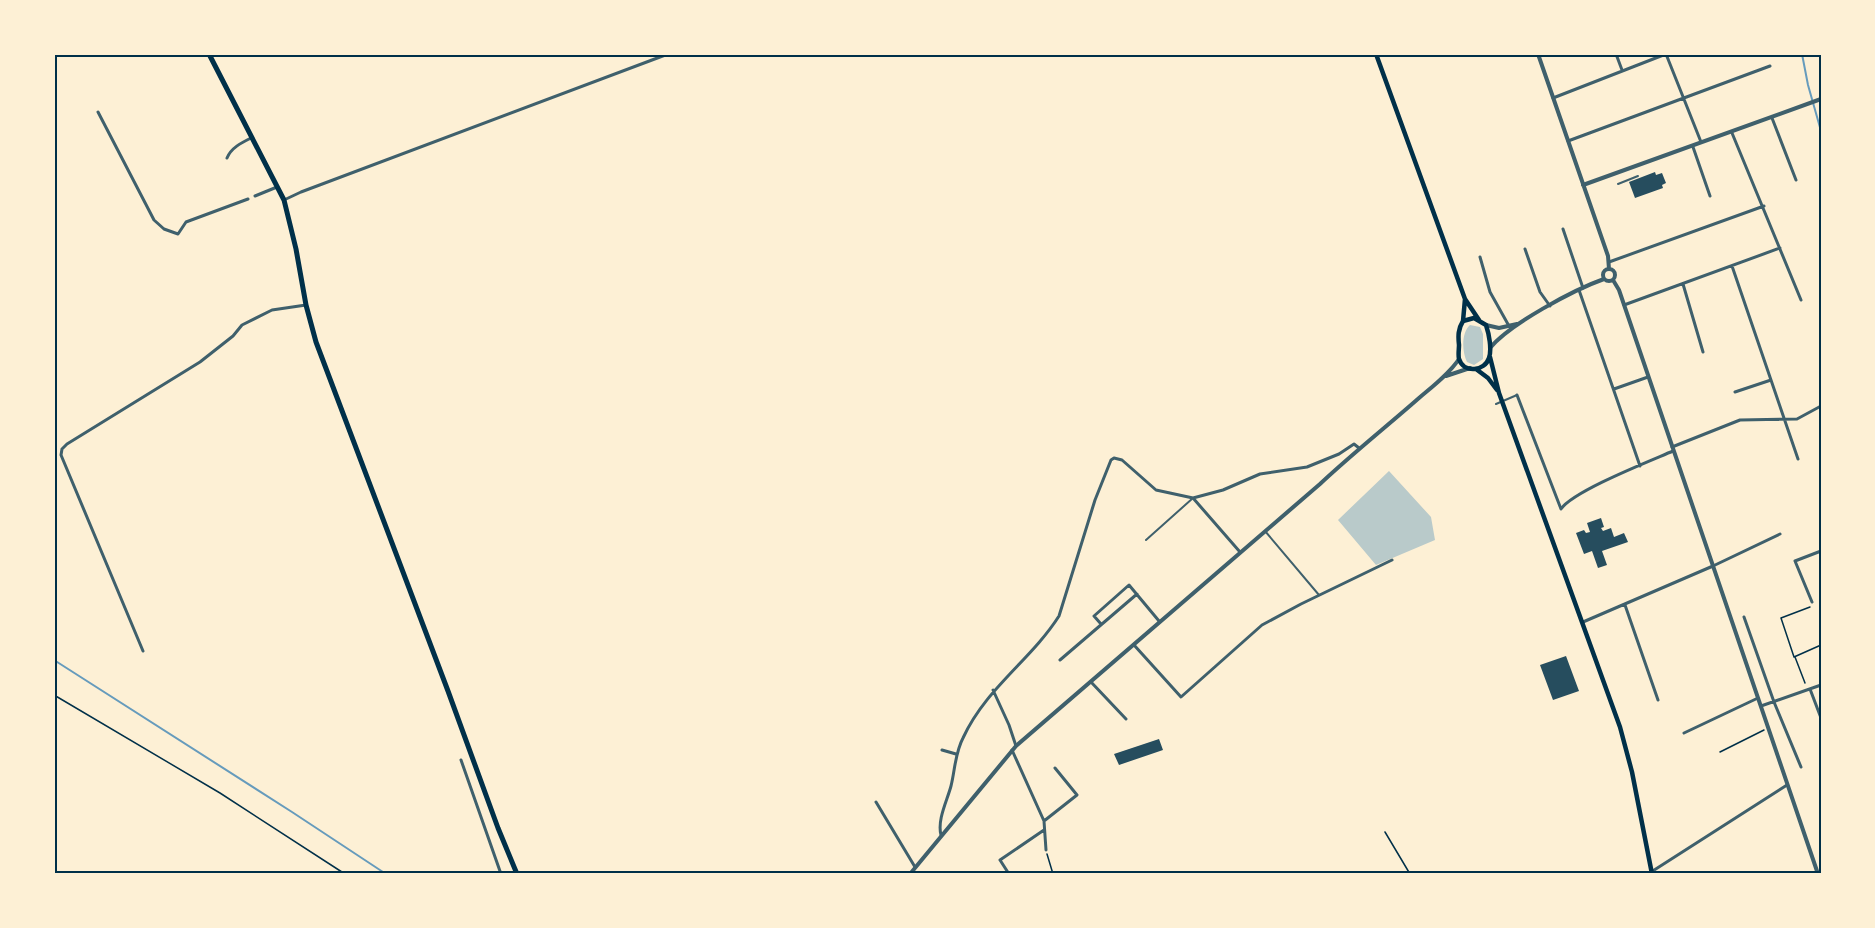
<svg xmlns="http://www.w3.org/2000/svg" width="1875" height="928" font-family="Figtree,sans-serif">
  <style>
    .green { fill: #b9caca }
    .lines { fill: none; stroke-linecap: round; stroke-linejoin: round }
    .stream { stroke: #669bbc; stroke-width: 2 }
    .building { fill: #264d5e }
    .path { stroke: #003049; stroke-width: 1.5 }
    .pedestrian { stroke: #3f606c; stroke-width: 2 }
    .minor { stroke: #3f606c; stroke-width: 3 }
    .tertiary { stroke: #3f606c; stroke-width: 4 }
    .secondary { stroke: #003049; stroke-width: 4.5 }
    .primary { stroke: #003049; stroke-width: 5 }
    .neatline { fill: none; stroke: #003049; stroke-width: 2 }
  </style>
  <rect width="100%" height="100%" fill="#fdf0d5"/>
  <path class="green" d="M1470,325L1480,327L1483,334V359L1474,365L1467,362C1462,352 1461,333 1470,325Z
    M1389,471L1431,517L1435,540L1376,565L1338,520Z"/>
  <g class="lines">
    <path class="stream" d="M1802,54L1808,85L1821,131
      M54,660L292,812L386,874"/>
  </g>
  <path class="building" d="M1655,172L1656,175L1662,173L1666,183L1662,185L1663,188L1635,198L1629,182Z
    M1601,518L1604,527L1601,528L1603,531L1611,528L1614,537L1624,533L1628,542L1602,551L1607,565L1598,568L1592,551L1584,554L1576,533L1584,530L1586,533L1590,532L1587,523Z
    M1566,656L1579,691L1553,700L1540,665Z
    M1159,739L1163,750L1119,765L1114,754Z"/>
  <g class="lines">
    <path class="path" d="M1810,607L1781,618L1794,657L1821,645
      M1795,657L1805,683
      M54,695L220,793L345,874
      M1720,752L1764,730
      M1385,832L1410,874
      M1047,854L1053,874"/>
    <path class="pedestrian" d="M1618,184L1638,176
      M1496,404L1517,395
      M1265,531L1319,595
      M1146,540L1193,498"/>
    <path class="minor" d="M1616,54L1622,70
      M1666,54L1701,142
      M1553,98L1666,54
      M98,112L154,220L164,229L178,234L186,222L248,199
      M1772,118L1796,180
      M1732,133L1801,300
      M1568,141L1770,66
      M1693,147L1710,196
      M227,158C231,148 241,143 251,138
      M255,196L277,187
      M284,200L301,192L668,54
      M1563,229L1583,288
      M1525,249L1540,292L1550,306
      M1480,257L1490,292L1509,326
      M1609,262L1764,206
      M1732,266L1798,459
      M1683,284L1703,352
      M1579,290L1640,466
      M1624,305L1780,248
      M1614,389L1648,377
      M1735,392L1771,380
      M1517,395L1561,509C1573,491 1650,461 1673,451
      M1672,447L1740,420L1797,419L1821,406
      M1193,498L1240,552
      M1812,602L1795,561L1821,551
      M1625,605L1658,700
      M1744,617L1774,702L1801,767
      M1583,622L1713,566L1780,534
      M1101,624L1094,616L1129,585L1159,621
      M1134,645L1181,697L1262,625L1301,604L1392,560
      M143,651L61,455L62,449L67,444L200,362L233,336L242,325L272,310L306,305
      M1060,660L1137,594
      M1091,682L1126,719
      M1810,689L1821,718
      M993,690L1009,725L1016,746
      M1761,706L1821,685
      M1684,733L1758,698
      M942,750L956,754
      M1012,750L1044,821L1046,850
      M461,760L501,874
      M876,802L915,867
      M1044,821L1077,795L1055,768
      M941,835C937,820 947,801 951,786C955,770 955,753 963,738C986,688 1031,660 1059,616L1095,500L1111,460L1114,458L1122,460L1156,490L1193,498L1223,490L1260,474L1307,467L1339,454L1354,444L1359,448
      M1009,874L1000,860L1044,830
      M1648,874L1787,785"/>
    <path class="tertiary" d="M1538,54L1608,256L1609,269
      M1583,185L1821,99
      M1603 275a6 6 0 1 1 12 0a6 6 0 1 1-12 0Z
      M1613,280L1619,290L1818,874
      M1486,325L1499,328L1517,324
      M1490,348C1510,324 1573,290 1604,279
      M1446,376L1470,368
      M910,874L1016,746L1320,484C1352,454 1386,427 1419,398C1433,386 1449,374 1459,359"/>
    <path class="secondary" d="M1376,54L1465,299L1479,320
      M1474,318L1486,325C1489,334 1492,349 1489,358C1485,371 1464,374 1459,359C1458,355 1459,349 1459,345C1458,336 1458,329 1463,321Z
      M1463,321L1465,299
      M1490,357L1499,393L1620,727L1632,772L1652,874
      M1476,369L1488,378L1497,390"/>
    <path class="primary" d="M209,54L284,200L296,249L306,305L316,342L448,691L498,828L517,874"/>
  </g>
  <rect width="1875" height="928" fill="none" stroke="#fdf0d5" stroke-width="111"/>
  <rect x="56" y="56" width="1764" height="816" class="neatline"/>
</svg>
